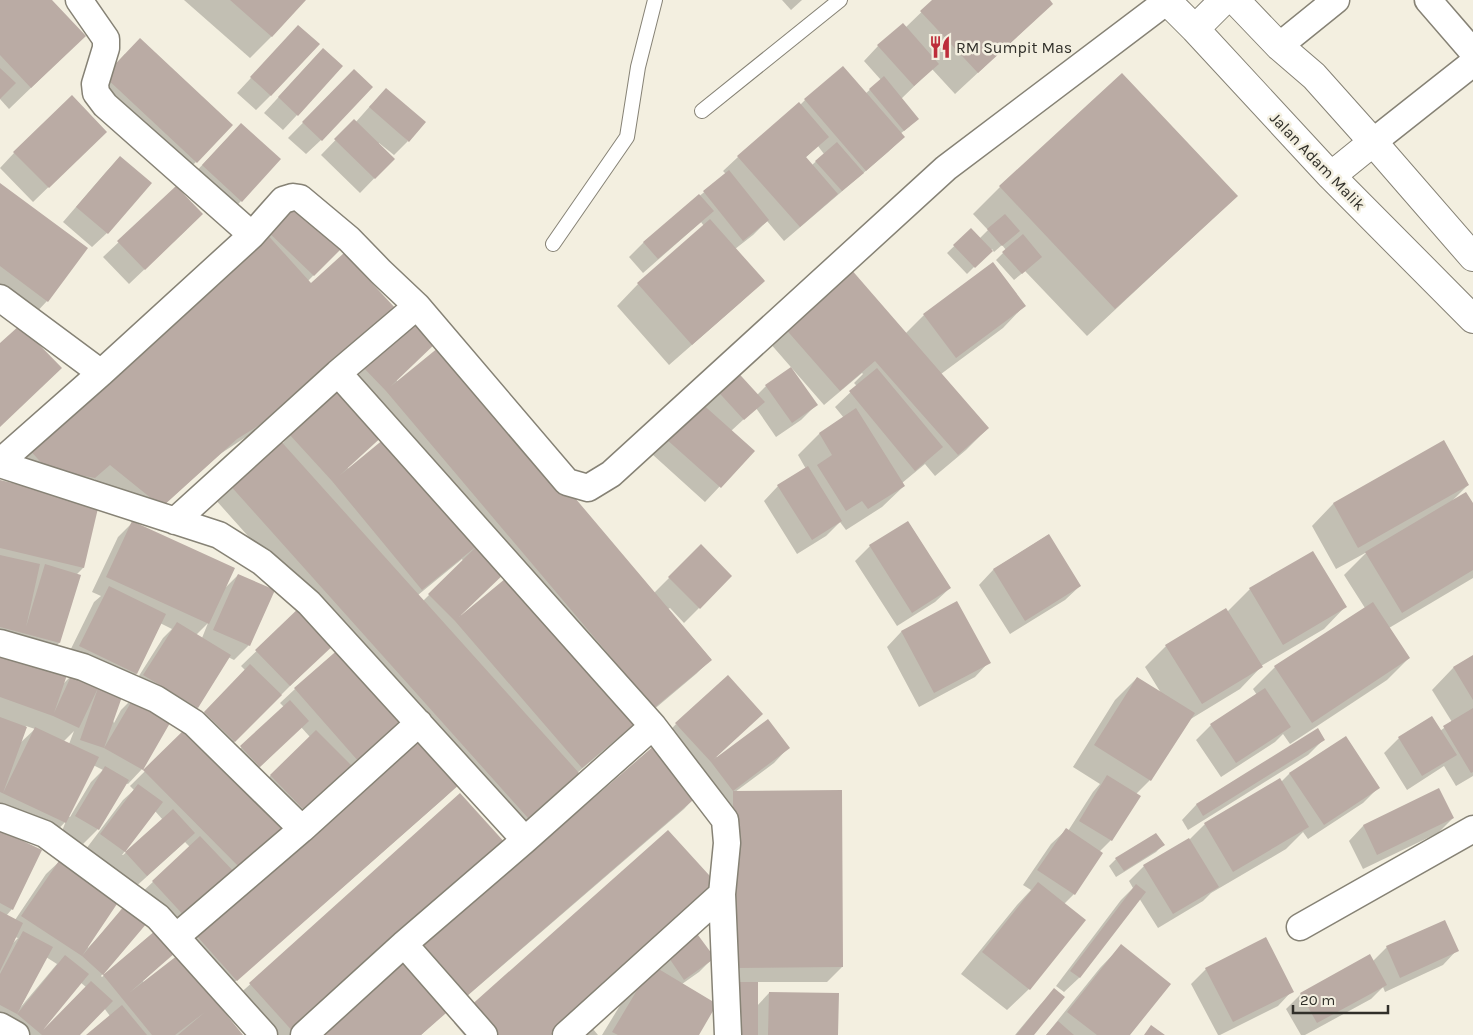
<svg xmlns="http://www.w3.org/2000/svg" width="1473" height="1035" font-family="Karla,sans-serif">
  <style>
    .shadow { fill: #0003; fill-rule: evenodd }
    .building { fill: #baaba4 }
    .lines { fill: none; stroke-linecap: round; stroke-linejoin: round }
    .service-casing { stroke: #868275; stroke-width: 16 }
    .minor-casing { stroke: #868275; stroke-width: 29 }
    .primary-casing { stroke: #868275; stroke-width: 30 }
    .service { stroke: #fff; stroke-width: 14 }
    .minor { stroke: #fff; stroke-width: 26 }
    .primary { stroke: #fff; stroke-width: 28 }
    .labels { text-anchor: middle; stroke-width: 5; stroke-linejoin: round; paint-order: stroke }
    .poi-label { font-size: 16px; fill: #302f29; stroke: #f3efe0; text-anchor: start }
    .street-label { font-size: 16px; fill: #302f29; stroke: #f3efe0 }
  </style>
  <rect width="100%" height="100%" fill="#f3efe0"/>
  <path class="shadow" d="M0,0H50L63,57L9,109L0,99Z
    M184,0H304L272,36L250,58Z
    M782,0H802L791,10Z
    M934,0H1048L1052,4L955,94L932,69L901,99L910,126L900,134L903,137L888,152L784,241L767,221L753,235L735,249L763,280L741,302L669,365L617,306L638,284L704,226L701,222L643,273L629,257L644,242L726,174L723,171L738,157L799,104L800,105L805,100L865,94L881,80L864,61L878,46L905,28ZM818,146L824,154L812,165L805,158Z
    M284,42L271,95L256,110L237,93Z
    M125,54L196,162L181,176L90,91Z
    M309,64L297,115L283,130L264,113Z
    M354,71L321,140L306,154L288,138Z
    M371,105L408,141L394,155L379,143L378,145L393,159L360,193L321,155L354,121L355,123Z
    M241,124V201L227,216L188,180Z
    M91,146L33,202L0,168L14,153Z
    M120,157L107,233L92,247L63,222L106,172Z
    M0,185L47,301L33,316L0,292Z
    M1000,187L1236,196L1208,223L1087,336L1025,271L1014,280L996,260L1006,250L1002,245L994,252L992,249L967,274L947,253L971,230L979,239L988,230L973,214Z
    M176,188L187,229L129,284L103,257Z
    M291,201L340,248L308,281L284,412L220,454L146,521L94,479L80,492L13,462Z
    M992,264L1024,306L1003,328L941,374L988,428L966,450L935,476L925,464L902,483L904,486L882,507L846,530L840,522L826,536L797,554L764,501L778,486L806,469L798,455L819,434L844,418L835,407L857,386L854,383L863,374L862,373L824,405L769,342L784,327L905,334L924,315Z
    M362,366L396,380L654,593L701,546L731,576L684,623L670,608L668,609L711,659L696,674L639,722L637,720L621,736L577,773L563,788L513,832L214,498L282,444L290,435L479,544L460,614L462,616L511,575L347,381ZM462,559L463,561L423,601L418,595Z
    M732,368L757,395L766,386L790,369L816,405L801,420L776,437L756,408L731,431L753,451L705,502L652,454Z
    M1444,442L1468,485L1451,502L1473,506V578L1389,628L1409,658L1387,680L1290,744L1283,734L1275,742L1221,777L1196,740L1211,725L1257,695L1253,689L1275,667L1365,608L1344,575L1367,552L1336,569L1312,526L1333,504Z
    M0,482L98,505L83,568L76,575L59,643L45,657L0,645Z
    M133,522L224,589L238,575L249,645L234,660L228,657L197,708L182,722L172,716L142,769L128,784L125,783L98,829L83,844L62,831L66,821L51,837L0,813V653L62,685L72,675L98,687L114,723L121,710L137,694L130,690L163,638L172,629L160,623L136,674L121,688L65,661L94,602L101,596L92,592L118,537ZM208,623L202,638L196,635ZM26,726L35,729L19,744ZM74,731L69,744L63,742ZM93,765L103,770L91,782L70,817L68,816Z
    M908,522L950,588L935,602L897,626L855,561L870,546Z
    M1048,535L1080,586L1065,600L1010,634L979,585L993,570Z
    M1250,589L1345,607L1324,629L1261,666V667L1240,689L1189,720L1150,780L1136,794L1111,840L1099,852L1074,894L1064,904L1029,989L1007,1010L961,974L1017,905L1031,890L1023,885L1051,844L1066,830L1068,831L1093,792L1100,784L1073,767L1115,700L1137,678L1161,693L1145,667L1166,646L1227,612Z
    M957,603L989,662L975,677L919,707L887,647L901,632Z
    M303,606L321,655L220,756L286,827L172,933L138,896L190,847L185,842L132,890L86,849L123,800L134,790L130,786L246,671L241,666ZM155,811L163,820L123,855H122Z
    M1473,656V776L1456,786L1444,766L1407,790L1384,753L1399,738L1440,731L1452,722L1432,690L1453,668Z
    M295,689L405,721L292,826L256,790L310,737L301,727L245,781L226,762L284,707L280,703Z
    M676,724L718,758L788,748L774,763L735,792L842,967L827,982H757V1006L769,993L837,1035H721L719,804L662,739Z
    M1317,730L1323,740L1308,755L1188,830L1182,820L1196,805Z
    M1345,738L1378,788L1363,803L1308,839L1303,832L1286,849L1211,893L1203,901L1158,928L1139,898L1079,978L1064,992L1056,986L1121,900L1133,888L1129,881L1144,866L1189,840L1205,824L1281,782L1289,774Z
    M656,746L698,794L684,809L452,1009L451,1007L421,1035H320L409,961L425,946Z
    M458,784L443,799L221,994L182,950L196,935Z
    M1439,790L1453,818L1438,833L1363,869L1349,841L1363,826Z
    M460,794L296,1035H269L235,998Z
    M0,831L12,909L6,916L15,920L46,874L61,860L88,948L126,907L145,923L101,976L102,977L154,932L158,967L143,981L144,983L178,957L241,1035H87L110,1016L104,1008L79,1035H10L0,1027ZM15,937L18,938L12,944ZM46,957L57,964L20,1008ZM80,982L86,987L44,1030L42,1029Z
    M1163,845L1156,852L1116,877L1109,866L1116,859Z
    M695,932L713,958L699,972L682,984L697,1035H602L630,989Z
    M1121,946L1129,1035H1046L1100,968Z
    M1387,947L1457,950L1443,965L1385,992L1383,987L1371,999L1305,1035H1301L1286,1009L1301,994L1370,956L1373,961Z
    M1206,969L1292,991L1278,1006L1220,1035H1218L1191,984Z
    M1055,990L1032,1035H1015L1040,1005Z
    M468,1009L550,1035H464L454,1023Z
    M593,1029L598,1035H586Z"/>
  <path class="building" d="M0,0H52L86,36L31,88L0,55Z
    M230,0H306L272,37Z
    M932,0H1050L1053,4L978,73L920,11Z
    M903,23L939,64L914,86L877,45Z
    M298,25L320,44L271,96L250,77Z
    M140,38L233,125L197,163L104,76Z
    M323,48L343,66L298,116L278,97Z
    M843,66L905,137L866,171L804,99Z
    M0,68L16,83L0,99Z
    M354,69L373,87L322,141L302,122Z
    M1122,73L1238,196L1115,309L999,186Z
    M884,76L919,119L904,131L869,89Z
    M386,88L426,122L409,142L369,107Z
    M72,95L107,132L49,188L13,152Z
    M799,102L829,137L806,157L838,194L800,227L737,156Z
    M354,119L395,159L375,179L334,139Z
    M241,123L281,159L242,202L202,165Z
    M837,142L864,173L842,191L815,161Z
    M120,156L152,183L108,234L76,207Z
    M729,170L769,220L743,241L703,191Z
    M0,183L88,248L48,302L0,266Z
    M176,186L203,214L145,270L117,241Z
    M699,194L714,211L658,259L643,242Z
    M291,199L342,248L314,276L263,227Z
    M1005,214L1020,231L1002,246L987,229Z
    M710,219L765,281L692,345L637,283Z
    M971,228L993,251L975,268L953,245Z
    M264,231L311,283L344,253L397,310L269,419L237,439L162,507L110,465L95,478L47,469L27,447Z
    M1023,234L1042,257L1022,274L1002,252Z
    M993,262L1026,306L956,358L923,314Z
    M850,268L989,428L958,455L875,361L840,391L783,326Z
    M414,315L438,341L390,387L444,343L712,660L654,708L386,391L361,365Z
    M20,325L62,368L0,427V343Z
    M732,366L765,402L744,420L712,385Z
    M791,367L818,405L792,423L765,385Z
    M877,368L943,447L915,471L849,391Z
    M343,385L386,433L339,476L390,434L507,571L459,617L511,574L638,721L582,768L455,621L428,594L478,545L422,590L332,481L289,434Z
    M699,401L755,451L721,488L665,438Z
    M856,408L905,486L868,509L862,501L846,511L817,465L832,455L819,433Z
    M278,438L579,773L528,818L228,483Z
    M1444,440L1469,485L1358,548L1333,503Z
    M808,466L842,521L812,540L777,485Z
    M0,480L99,504L84,568L0,548Z
    M1466,492L1473,503V570L1402,613L1365,552Z
    M132,521L235,568L209,624L106,577Z
    M908,521L951,588L912,613L869,545Z
    M1049,534L1081,586L1025,621L993,569Z
    M701,544L732,576L700,609L668,577Z
    M1313,551L1347,607L1283,645L1249,588Z
    M0,555L40,564L26,627L45,564L81,575L60,643L0,627Z
    M238,574L275,590L250,646L213,630Z
    M109,586L166,614L137,674L79,646Z
    M957,601L991,663L934,693L901,631Z
    M1373,602L1410,658L1312,723L1274,666Z
    M303,604L338,641L290,686L255,650Z
    M1226,608L1263,667L1202,704L1165,645Z
    M177,622L231,655L198,708L143,675Z
    M341,647L406,721L359,762L294,688Z
    M0,652L67,675L54,713L72,674L123,694L104,748L80,740L98,688L79,728L53,716L0,697Z
    M1473,655V700L1453,667Z
    M250,664L282,695L235,742L204,712Z
    M728,675L763,714L713,760L768,719L790,748L733,791L842,790L843,967L734,968L733,791L711,762L675,723Z
    M1137,677L1195,713L1151,781L1094,745Z
    M1265,688L1291,727L1236,763L1210,724Z
    M136,694L174,716L143,770L188,726L288,827L243,871L143,770L104,748Z
    M290,700L309,721L260,767L240,746Z
    M1473,708V772L1471,773L1443,726Z
    M1432,716L1457,755L1422,776L1398,737Z
    M0,717L27,727L3,793L35,727L99,757L66,823L0,792Z
    M1318,728L1325,740L1203,816L1196,804Z
    M316,730L353,767L307,813L270,775Z
    M1346,736L1380,788L1324,825L1289,773Z
    M418,738L460,784L237,981L195,934Z
    M656,744L700,794L468,995L424,945Z
    M105,766L129,780L99,830L75,816Z
    M1107,775L1141,796L1112,841L1079,821Z
    M1280,778L1309,827L1233,872L1204,823Z
    M138,784L163,802L125,852L100,834Z
    M1439,788L1454,818L1377,855L1363,825Z
    M460,793L507,845L296,1035L249,983Z
    M173,809L195,833L147,876L125,852Z
    M1066,828L1103,853L1075,895L1037,870Z
    M0,830L42,850L13,910L0,903Z
    M668,830L719,886L551,1035H492L468,1008Z
    M1156,833L1165,845L1124,871L1115,858Z
    M200,836L237,875L188,920L152,881Z
    M1189,838L1219,887L1173,914L1143,865Z
    M61,858L121,898L82,956L21,916Z
    M1038,882L1086,920L1030,990L982,952Z
    M1136,884L1146,892L1080,978L1070,971Z
    M125,905L147,923L103,975L155,931L175,953L129,993L178,955L243,1035H178L205,1012L175,1035H152L103,975L82,956Z
    M0,911L23,923L0,971Z
    M1445,920L1459,951L1400,978L1386,946Z
    M23,931L53,947L17,1014L0,1005V974Z
    M695,931L715,958L684,980L665,952Z
    M1266,937L1294,992L1233,1022L1205,968Z
    M1121,944L1171,984L1130,1035H1097L1067,1012Z
    M1370,954L1387,985L1317,1023L1300,993Z
    M65,955L89,974L43,1030L91,981L113,1001L80,1035H42L17,1014Z
    M408,958L453,1007L421,1035H319Z
    M652,965L717,1004L699,1035H618L612,1032Z
    M736,982H758V1035H735Z
    M1054,988L1065,997L1034,1035H1016Z
    M769,992L839,993L838,1035H768Z
    M122,1005L147,1035H86Z
    M1058,1021L1074,1035H1046Z
    M1151,1025L1165,1035H1144Z"/>
  <g class="lines">
    <defs>
      <path id="service" d="M702,111L840,0
        M553,244L627,137L638,67L655,0"/>
      <path id="minor" d="M79,0L106,39V48L95,84L96,93L105,105L252,235
        M1428,0L1473,52
        M1279,46L1336,0
        M1373,142L1473,63
        M0,298L101,373
        M338,373L653,726L725,820L727,843L722,894L728,1035
        M0,462L101,373L252,235L283,200L293,197L300,198L349,239L381,272L417,306L567,482L588,488L611,474L946,168L1167,1
        M0,464L219,535L262,562L309,603L525,840
        M175,521L338,373L417,306
        M0,643L83,667L156,699L194,723L302,829L419,723
        M0,817L45,834L158,917L264,1035
        M1300,927L1473,829
        M176,937L302,829
        M404,944L484,1035
        M0,1026L16,1035
        M304,1035L404,944L525,840L653,726
        M566,1035L722,894"/>
      <path id="primary" d="M1166,0L1195,29L1331,176L1473,319
        M1235,0L1279,46L1314,76L1373,142L1473,257
        M1195,29L1224,0
        M1331,176L1373,142"/>
    </defs>
    <use href="#service" class="service-casing"/>
    <use href="#minor" class="minor-casing"/>
    <use href="#primary" class="primary-casing"/>
    <use href="#service" class="service"/>
    <use href="#minor" class="minor"/>
    <use href="#primary" class="primary"/>
  </g>
  <defs>
    <symbol id="restaurant-bare" viewBox="-9 -9 18 18"><path d="M-5-6h1v4h1v-4h1v4h1v-4h1v5L-1.5 .5V6h-2V.5L-5-1ZM5-6V6H3V1.5H1.5Q1.5-4 5-6Z" fill="#bd2d3a" stroke="#f3efe0" stroke-width="2.5" paint-order="stroke"/></symbol>
  </defs>
  <g fill-rule="evenodd">
    <use href="#restaurant-bare" x="924" y="31" width="32" height="32"/>
  </g>
  <g class="labels">
    <g class="poi-label">
      <text x="956" y="53">RM Sumpit Mas</text>
    </g>
    <g class="street-label">
      <text transform="translate(1318 161) rotate(46)" y="6">Jalan Adam Malik</text>
    </g>
  </g>
  <path d="M1293 1005v8h95v-8" fill="none" stroke="#302f29" stroke-width="2.5"/>
  <text x="1300" y="1005" font-size="15" fill="#302f29" stroke="#f3efe0" stroke-width="4" paint-order="stroke">20 m</text>
</svg>
